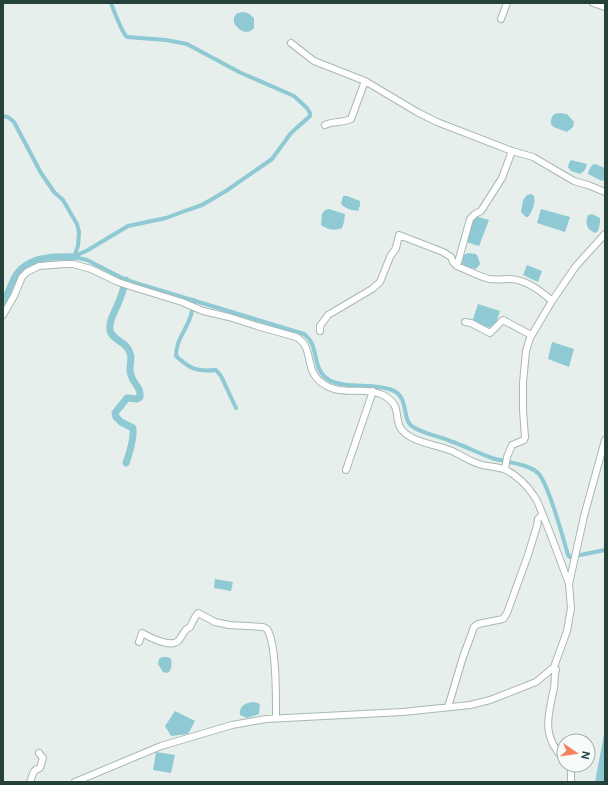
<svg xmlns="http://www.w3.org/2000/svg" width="608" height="785" font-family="'DM Sans',sans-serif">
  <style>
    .water { fill: #8ec9d4 }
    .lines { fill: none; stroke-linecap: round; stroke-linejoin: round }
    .canal { stroke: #8ec9d4; stroke-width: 4 }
    .river { stroke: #8ec9d4; stroke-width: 7 }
    .minor-casing { stroke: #a8b8b2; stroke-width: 8 }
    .minor { stroke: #fff; stroke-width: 6 }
  </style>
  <rect width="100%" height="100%" fill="#e6efeb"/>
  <path class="water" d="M242,12L248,13L254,18V28C247,36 239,31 234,23V18L236,14Z
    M559,113L567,114L574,122L573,127L567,132C556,127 545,128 554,114Z
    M571,160L587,164L585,170L580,174L571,171L568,167L569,163Z
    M595,164L605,168V179L602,181L588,174L589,170L592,165Z
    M531,194L534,196C536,202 532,212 528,217H526L521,212L523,200L527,195Z
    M343,196H347L360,201V205L358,211C351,210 346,209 341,204Z
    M329,209L345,214L344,222L342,228C335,231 328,230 321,225L322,214L325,210Z
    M541,209L570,217L565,232L537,223Z
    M592,214L600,218V223L598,231L595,233C586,229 585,223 588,215Z
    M475,216L489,220L479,246L466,242Z
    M468,253L476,254L478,257L480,264L476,269L463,266L462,263L464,255Z
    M527,265L542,271L538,282L523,275Z
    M478,304L500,311L494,329L472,322Z
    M552,342L574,349L569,367L548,359Z
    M215,579L233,582L231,591L214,588Z
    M162,657H168L171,659C172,664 172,669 168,673L163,672L158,664L159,659Z
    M253,702L258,703L260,705L259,714L247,718L240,715C239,706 245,703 253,702Z
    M175,711L195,721L188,734L171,736L165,726Z
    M605,729V782H595Z
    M156,752L175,755L171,773L153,770Z"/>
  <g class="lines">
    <path class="canal" d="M3,116L8,117L14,122L41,173L54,192L63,200L77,224L79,232L78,246L74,257L87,260L126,280L304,334C321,347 310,368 329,380C345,389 373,383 392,390C410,397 401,420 413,427C424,434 439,436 450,441C465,446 478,453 492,458C505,462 529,464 538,473C549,484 563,538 568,555L570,557L605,550
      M75,256L88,250L128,226L166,218L182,212L202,205L226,191L272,159L291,133L310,116V113L307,108L294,96L239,72L187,44L166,40L127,37C122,33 114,11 111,3
      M194,300C193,309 191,318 186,327C181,337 176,344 176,356C190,369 197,372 216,370L221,376L236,408"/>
    <path class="river" d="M3,303C8,295 10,286 15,277C26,257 53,256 74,257
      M126,463C130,452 134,440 133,428L121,422L116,417L115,413L127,398L137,399L140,397C141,386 133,384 131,375C127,364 136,358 126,346C121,341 110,337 110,329C109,319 114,314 117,306C121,298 123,289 126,280"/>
    <defs>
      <path id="minor" d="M593,3L605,7
        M501,19L507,3
        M291,43L314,61L365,81L417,112L437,122L512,151L533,157L574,181L588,185L605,192
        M325,125C332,121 343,123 351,119L365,81
        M457,266L470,219L475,214L481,211L502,178L512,151
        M3,315L14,296L22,277L27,272L39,266L65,264H73L91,269L118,282L133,287L182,302L203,311L229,317L257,326L296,337C315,347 303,369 322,383C343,398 362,385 383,395C407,408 388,423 409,436C421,444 438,445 452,451C461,455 469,461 479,464C487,467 498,466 506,470C516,475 528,486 534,496C539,503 541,511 544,518C553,540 561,562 569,584
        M465,322L471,323L490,333L503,320L531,335
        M320,331V326L328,315L372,289L380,282L390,257L396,248L399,235L443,252L451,257L453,262L457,266C467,270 478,276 489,279C497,280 503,279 511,279C526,280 541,291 552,301
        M505,469L507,457L512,445L524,440L525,437L523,410V383L526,351L530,338L552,301L576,266L605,234
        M346,470L373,391
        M139,642L142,633C149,637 170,648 178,641C181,639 182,634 185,631C186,629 188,628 190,627C193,622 194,617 198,613L215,622L229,625L263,627L267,629C277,644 276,699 276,719
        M554,667L556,669C554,676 555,682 554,688C548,716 541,736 564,759
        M448,707L463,657L474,627L478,624L503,619L507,613L528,555L537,526L538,519L542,515
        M569,765L571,768V782
        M30,782C33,775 32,770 40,768L43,758L39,753
        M75,782L161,746L232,725L266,719L403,712L470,705L490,700L536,682L554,667L567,631L571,608L569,584L584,516L605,440"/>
    </defs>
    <use href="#minor" class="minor-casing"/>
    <use href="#minor" class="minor"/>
  </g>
  <rect width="608" height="785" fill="none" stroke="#24423a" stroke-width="8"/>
  <g transform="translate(576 753) rotate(103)"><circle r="19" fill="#f7fbf9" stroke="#a3b1ad"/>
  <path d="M0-3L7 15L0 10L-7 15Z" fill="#f4845f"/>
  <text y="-6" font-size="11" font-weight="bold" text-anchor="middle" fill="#24423a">N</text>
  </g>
</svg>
